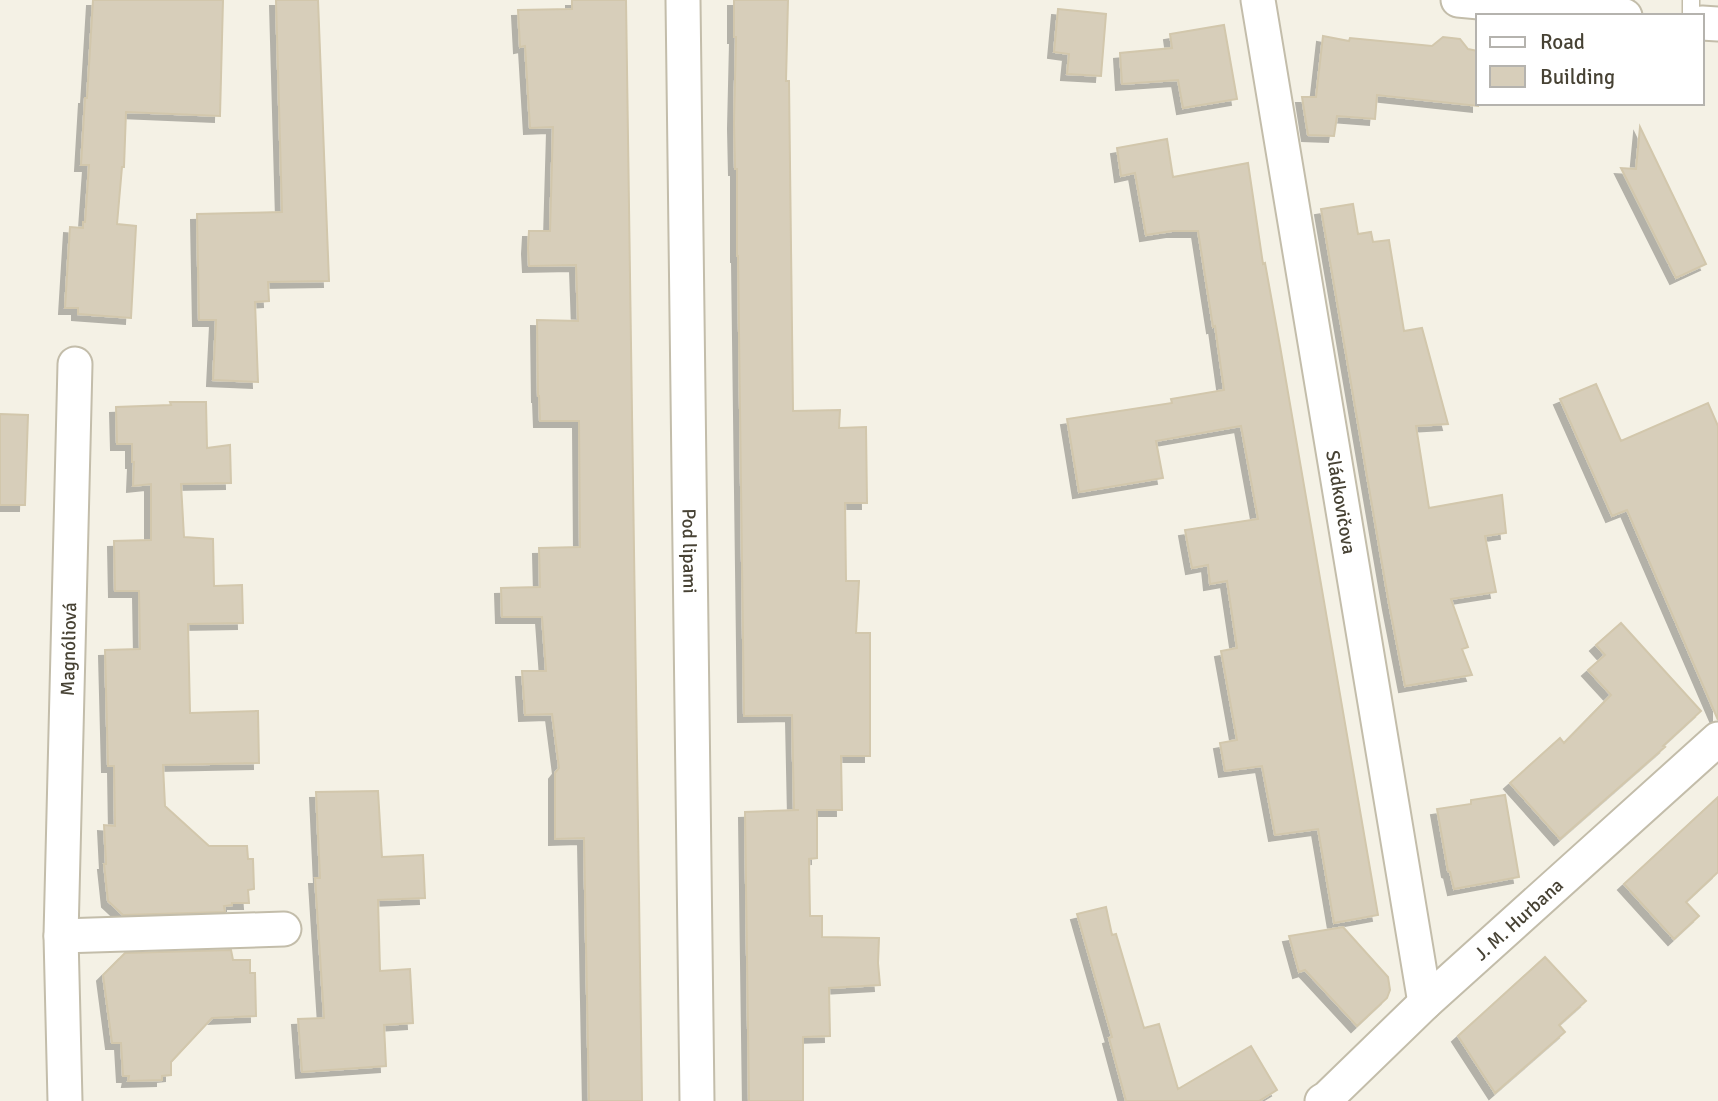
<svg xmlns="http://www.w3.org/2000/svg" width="1718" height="1101" font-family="Signika,sans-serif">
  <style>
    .building { fill: #d7ceba; stroke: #d2c7ac; stroke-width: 2; filter: url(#shadow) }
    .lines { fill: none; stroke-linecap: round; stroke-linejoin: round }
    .lane-casing { stroke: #c3bdaa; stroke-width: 19 }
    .street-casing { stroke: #c3bdaa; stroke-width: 37 }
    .lane { stroke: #fff; stroke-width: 16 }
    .street { stroke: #fff; stroke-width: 33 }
    .labels { text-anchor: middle; stroke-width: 6; stroke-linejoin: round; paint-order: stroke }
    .street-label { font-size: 19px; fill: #474234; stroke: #fff }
  </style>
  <defs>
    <filter id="shadow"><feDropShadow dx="-6" dy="6" stdDeviation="0" flood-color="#0004"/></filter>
  </defs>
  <rect width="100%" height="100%" fill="#f4f1e5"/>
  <path class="building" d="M93,0H223L220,116L126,112L124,167H122L117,224L136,226L131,318L78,314V308H65L70,227L83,228V222H85L89,165H81L85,98H87Z
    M276,0H318L329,281L268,282L269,301L255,302L258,382L213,380L216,320H199L197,214L282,212Z
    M572,0H626L642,1101H589L584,838L555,839V773L559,768L552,714L525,715L522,671H546L542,617H502L501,588L540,587L539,548L580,547L579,421H540L539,396H538L537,320L578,321L576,265L529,266L528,248L529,231H550L553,127L530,128L525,46L520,47L518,10L572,9Z
    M734,0H788L786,81H789L793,411L840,410L839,428L866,427L867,503H845L846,581H859L856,633H870V756H841L842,810H817V858L809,859L810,916H822V937L879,938L878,963L880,985L829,988L830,1036L803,1037V1101H749L745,812L799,810H794L792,715L744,716L738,256H737V169H735L734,123L736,37H734Z
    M1058,9L1106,14L1101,76L1067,74L1069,54L1054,52Z
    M1224,25L1237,99L1183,108L1178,80L1122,84L1120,53L1172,48L1170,34Z
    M1323,36L1349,41L1350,38L1432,46L1443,37L1460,39L1468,49L1478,51V106L1377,95L1375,119L1337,116L1334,136L1308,135L1302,97H1316Z
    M1640,127L1706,264L1676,278L1621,168L1636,169Z
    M1167,139L1173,177L1248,163L1263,264L1265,263L1280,346L1378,915L1334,923L1318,829L1275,835L1262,766L1225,771L1220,743L1237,740L1221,651L1237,648L1227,581L1210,584L1208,565L1192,568L1185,530L1258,519L1241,426L1156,441L1163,478L1079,492L1067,419L1172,403L1171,399L1224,390L1215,326L1213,327L1198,231H1172L1146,235L1135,173L1121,176L1117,148Z
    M1353,204L1358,234L1371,232L1373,242L1389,240L1404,331L1422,328L1448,424L1416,426L1429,508L1502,495L1506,533L1485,536L1496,592L1451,599L1468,647L1462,649L1472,675L1405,686L1389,604L1321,209Z
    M1596,384L1621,441L1708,403L1718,426V720L1627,510L1612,516L1560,399Z
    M170,402H206L207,448L230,445L231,483L181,484L184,537L213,539L214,586L242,585L243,623L188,624L190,713L258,711L259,763L163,765L165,806L209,846H247L248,859H253L254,889L248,890L249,903H232V905L224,906L225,912L123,915L108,901L104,864H106L104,825L115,826L114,766H108L105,650L140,649L139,591H115L114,541L151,540V484L133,486L134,462H132V444H117L116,407L171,405Z
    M0,414L28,415L25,505H0Z
    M1621,623L1701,711L1663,746L1665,747L1560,839L1510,783L1560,738L1564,743L1611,695L1588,670L1605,655L1596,645Z
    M378,791L382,857L423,855L425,898L378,900L380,971L410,969L413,1023L384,1025L386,1066L302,1072L298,1019L324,1018L315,878H320L316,792Z
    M1505,795L1519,877L1454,889L1450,872L1448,871L1437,809L1471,804V800Z
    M1718,797V872L1686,902L1699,916L1674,939L1624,884Z
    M1106,907L1112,935L1116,934L1144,1028L1159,1024L1178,1089L1251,1046L1277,1090L1259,1101H1126L1109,1038L1112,1037L1077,914Z
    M1343,927L1388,977L1390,990L1387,998L1357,1026L1305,970L1299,972L1289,936Z
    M231,950L233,960H250V973H255L256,1016L212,1018L171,1062V1075L162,1076V1080L128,1081L129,1076H123L121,1043H112L103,975L125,953Z
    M1545,957L1586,1001L1559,1025L1565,1032L1495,1093L1458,1036Z"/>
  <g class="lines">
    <defs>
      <path id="lane" d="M1691,0V16"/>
      <g id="street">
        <path id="s1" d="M683,0L697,1101"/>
        <path id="s2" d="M1258,0L1425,1003"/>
        <path d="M1458,0L1625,16"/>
        <path d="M1702,23L1718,24"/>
        <path d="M61,936L284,929"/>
        <path id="s3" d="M65,1101L61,936L75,364"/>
        <path id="s4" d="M1322,1101L1327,1098L1425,1003L1718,739"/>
      </g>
    </defs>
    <use href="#lane" class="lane-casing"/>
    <use href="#street" class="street-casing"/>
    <use href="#lane" class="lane"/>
    <use href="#street" class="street"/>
  </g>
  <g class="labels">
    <g class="street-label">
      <text dy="7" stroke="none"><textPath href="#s2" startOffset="509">Sládkovičova</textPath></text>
      <text dy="7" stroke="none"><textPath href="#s1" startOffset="551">Pod lipami</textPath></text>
      <text dy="7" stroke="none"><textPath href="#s3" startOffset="452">Magnóliová</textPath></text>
      <text dy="7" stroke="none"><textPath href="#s4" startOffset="268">J. M. Hurbana</textPath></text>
    </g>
  </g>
  <rect x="1476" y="14" width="228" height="91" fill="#ffffff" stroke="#b5b3ae" stroke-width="2"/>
  <rect x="1490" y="37" width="35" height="10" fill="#ffffff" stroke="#b5b3ae" stroke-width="2"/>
  <text x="1540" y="49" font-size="21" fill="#474234">Road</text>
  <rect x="1490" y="66" width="35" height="21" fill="#d7ceba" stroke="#b5b3ae" stroke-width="2"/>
  <text x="1540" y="84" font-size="21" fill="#474234">Building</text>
</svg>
